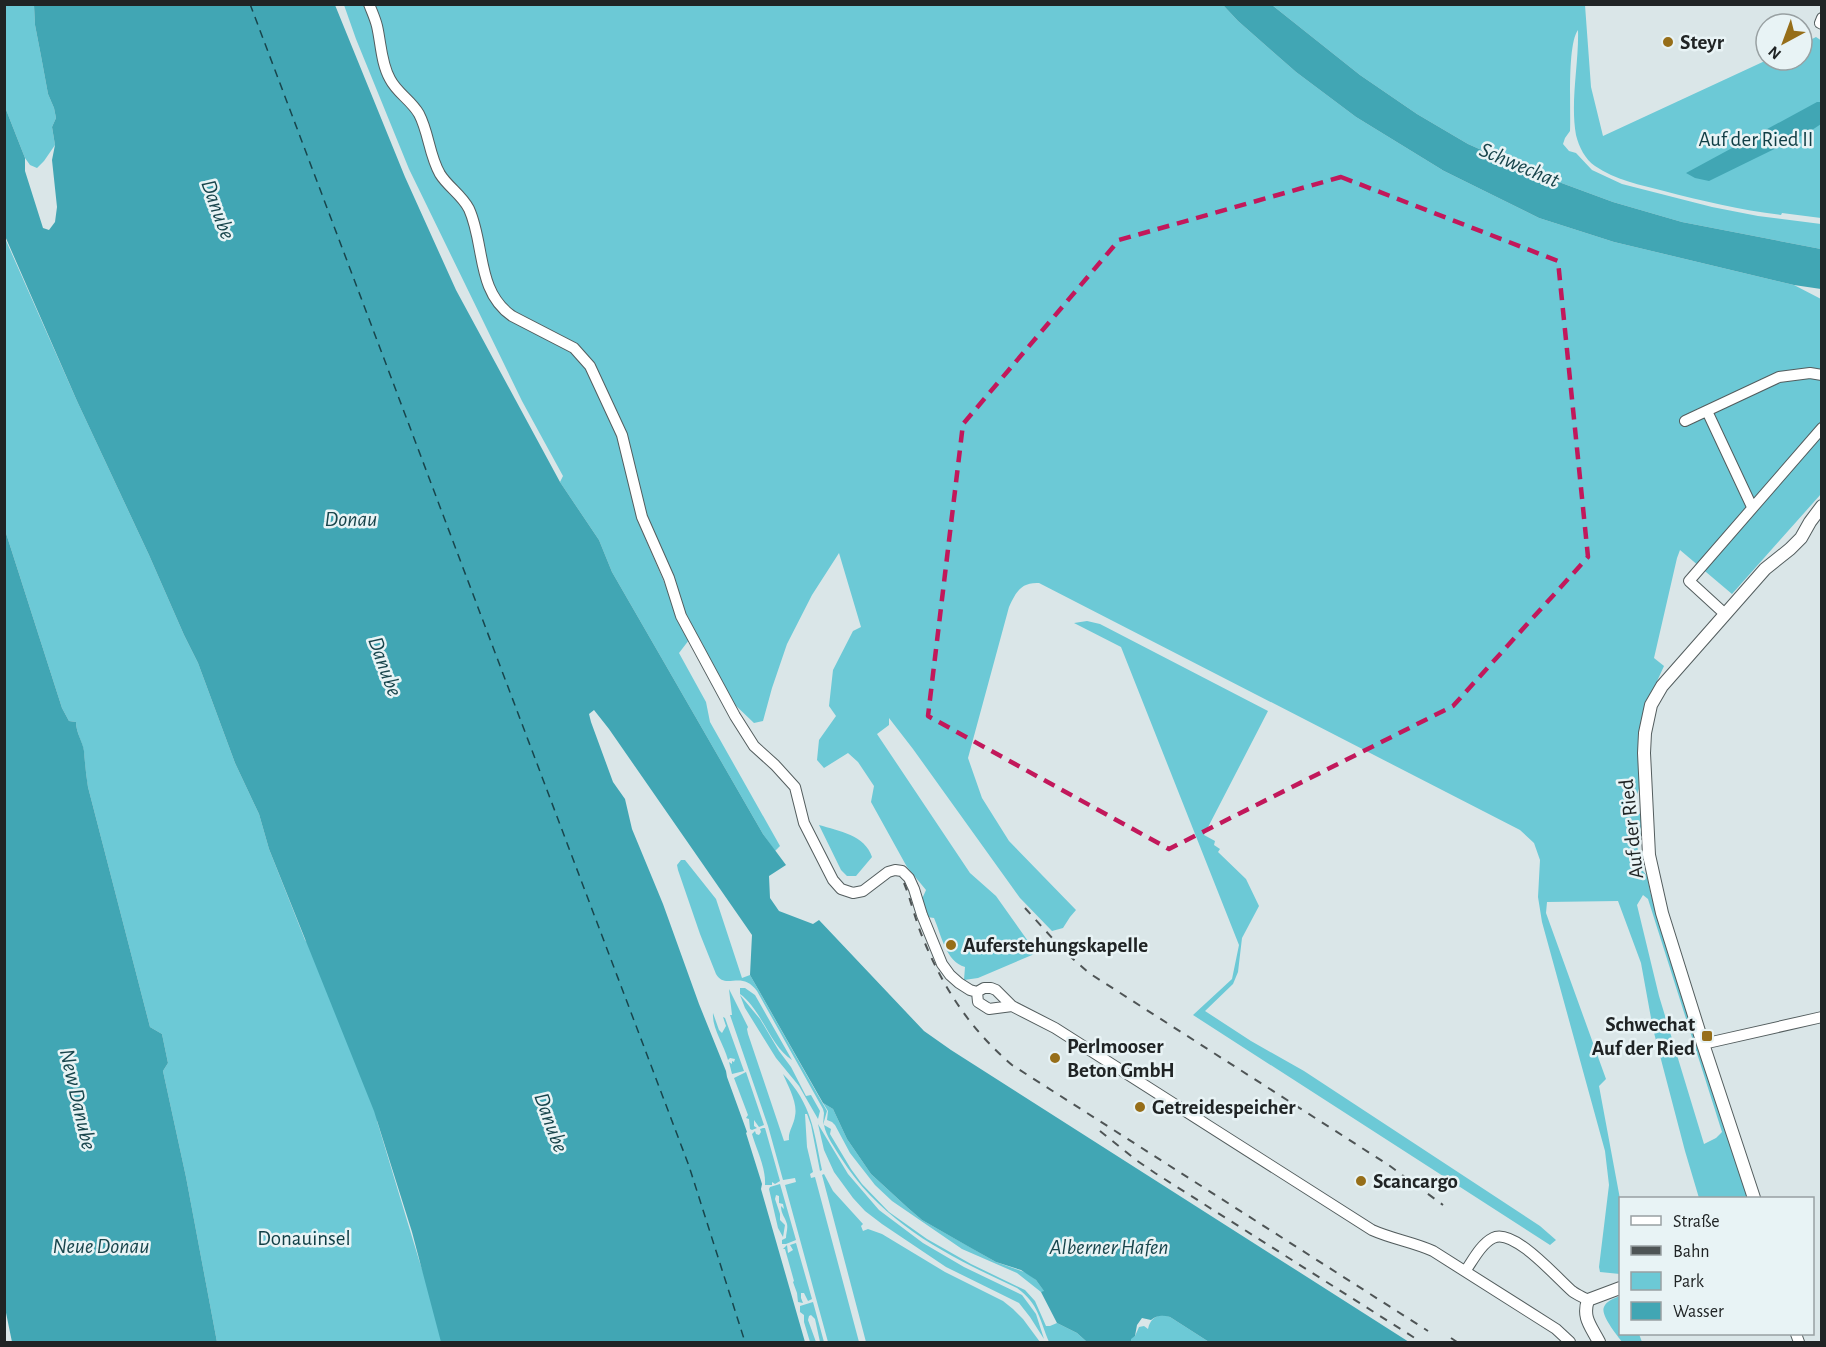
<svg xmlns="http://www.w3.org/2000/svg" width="1826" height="1347" font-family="'Alegreya Sans',sans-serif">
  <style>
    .green { fill: #6cc9d6; fill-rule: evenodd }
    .water { fill: #41a6b4 }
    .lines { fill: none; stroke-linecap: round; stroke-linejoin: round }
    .ferry { stroke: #18454c; stroke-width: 1.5; stroke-dasharray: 8 6; stroke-linecap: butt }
    .minor-casing { stroke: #535d5e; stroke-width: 12 }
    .major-casing { stroke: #535d5e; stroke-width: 14 }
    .minor { stroke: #fff; stroke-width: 10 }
    .major { stroke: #fff; stroke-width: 12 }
    .rail { stroke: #4e5455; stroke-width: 2; stroke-dasharray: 8 8; stroke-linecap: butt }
    .marked { fill: none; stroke: #c2185b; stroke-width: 4.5; stroke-dasharray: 12 8; stroke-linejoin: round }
    .poi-dot { fill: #966e19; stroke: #e8f3f5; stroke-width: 2 }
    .labels { text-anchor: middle; stroke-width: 5; stroke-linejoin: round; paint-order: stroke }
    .poi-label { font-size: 21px; font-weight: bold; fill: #202425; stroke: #e8f3f5; text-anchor: start }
    .park-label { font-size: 21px; fill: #103e45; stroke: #e8f3f5 }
    .street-label { font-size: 21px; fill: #202425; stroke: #e8f3f5 }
    .water-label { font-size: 22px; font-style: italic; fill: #18454c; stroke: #e8f3f5 }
  </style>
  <rect width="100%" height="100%" fill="#dae6e8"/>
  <path class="green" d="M4,5H34L35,25L41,56L48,94L54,108L56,118L52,127L55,145L44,161L37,168L30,165L25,158L5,107Z
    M344,5H1223L1238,21L1296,72L1356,117L1444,171L1539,218L1614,242L1794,285L1821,299V494L1732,594L1680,550L1677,558L1654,658L1664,666L1648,701L1640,786L1635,800L1636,811L1641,815L1642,827L1639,839L1637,840L1639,866L1647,876L1651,895L1749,1198H1699L1685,1151L1653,1029L1641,963L1618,901L1547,902L1546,913L1606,1079L1599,1086L1620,1199V1274L1600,1272L1599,1267L1609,1185L1605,1151L1542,922L1538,897L1540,860L1534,843L1520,830L1039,583C1021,582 1016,592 1009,607L968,758L982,798L1009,841L1076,910L1070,917L1063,928L1052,931L1020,898L913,749L889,718V725L877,734L970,873L996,896L1035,951L1032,955L978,978L964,980L965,967C946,962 941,934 934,918L927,917L922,899L926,890L907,867L871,802L874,786L858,762L848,753L824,768L817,760L819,740L836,716L829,706L833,670L853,631L861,627L839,553L812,595L787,644L772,688L763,721L754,723L731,701L683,615L632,491L637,519L689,640L679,653L706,702L710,722L780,846L775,851L763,834L612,572L599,540L560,482L563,476L522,401L409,169L356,39ZM1643,895L1648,899L1722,1132L1716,1138L1704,1144L1659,996L1637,905Z
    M1272,5H1585L1591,87L1603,136L1767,60H1802V44L1816,37L1822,41L1821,218L1782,213L1781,215C1741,210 1702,201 1664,191C1641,185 1615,180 1595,166C1585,159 1579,147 1576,135C1570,101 1579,64 1578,30C1567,45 1571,109 1570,131L1565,138L1563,144L1569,151L1576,153L1592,170L1622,184L1712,207L1758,216L1821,224V249L1682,222L1613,202L1529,171L1468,144L1417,114L1360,75Z
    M4,236L77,401L149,555L184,635L198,663L235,763L259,814L269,849L305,940L318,955L380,1116L377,1121L419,1260L447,1342H217L186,1177L163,1071L168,1063L162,1034L150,1027L88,787C86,775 85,763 84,752C83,742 76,733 76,722L69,721L62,708L5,530Z
    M1087,621L1100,624L1268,711L1204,835L1215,841L1214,845L1220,849L1218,852L1246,879L1259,906L1242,938L1238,972L1233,984L1205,1011L1251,1041L1304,1071L1540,1226L1556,1240L1550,1245L1193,1015L1232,979L1239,945L1121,647L1074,623Z
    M819,825C839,831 865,835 872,857L856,876H847L841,870Z
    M681,860H685L716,899L742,978L750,975L827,1111L823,1125L824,1113L823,1109L757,991C741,969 726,991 716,974L700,934L678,870L677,865Z
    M740,988H745L755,995L792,1060C770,1046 762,1010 740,994Z
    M729,989L748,1027L747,1029L748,1034L784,1141L789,1140C788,1131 794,1125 795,1116C798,1103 788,1086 783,1074C812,1104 814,1132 822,1170L820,1171L811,1125L807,1114H805L807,1147L813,1172L810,1174L811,1178L815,1177L859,1342H828L785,1185L796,1182L795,1178L783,1180L768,1126L730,1015H732Z
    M740,995L760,1019L779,1051L791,1067L806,1096L811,1095L820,1111L818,1119L799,1086L776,1058L745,1008Z
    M713,1013L719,1030L722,1033L726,1026L723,1017L725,1018L744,1071L732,1074L729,1062L732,1064V1061L734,1062L735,1059L730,1058L728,1060C724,1044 712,1029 713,1013Z
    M746,1072L764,1125L759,1127L754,1120V1126L757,1128L752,1130L750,1129L749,1119L746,1118L748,1115L734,1078Z
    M823,1103L833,1109L847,1139L871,1174L908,1208L922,1220L996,1262L1027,1273L1036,1280L1045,1292H1041L1017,1273L962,1249L892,1201L875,1185L850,1153L835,1125L832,1122L827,1120L828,1111Z
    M818,1124L848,1174L879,1210L923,1243L964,1267L1022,1295L1036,1314L1044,1339L1030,1317L1019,1303L946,1267L882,1224L865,1211L853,1198L834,1172L824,1150Z
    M824,1125L831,1129L830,1134L851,1169L862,1184L889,1212L927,1239L971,1264L1025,1290L1035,1301L1046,1326H1050L1057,1323L1077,1333L1087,1342H1049C1039,1319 1039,1304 1017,1288C948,1256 883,1224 841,1158C835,1148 826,1136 824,1125Z
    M763,1128H765L780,1181L775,1184L772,1182V1185H765C766,1168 757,1151 752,1134L755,1131L756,1134L759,1135L761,1132L760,1129Z
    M824,1174L833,1191L863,1224L861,1226L863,1231L868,1229L882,1234L945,1272L1003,1301L1013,1309L1023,1319L1040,1342H866L822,1175Z
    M780,1184L796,1240L786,1244H782V1240L786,1238C786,1233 788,1229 787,1224C785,1217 781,1214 781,1206L784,1209L783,1204L779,1203V1196L776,1195L775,1199L780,1214V1220L785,1225L783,1237L778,1228L769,1189L770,1187Z
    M796,1243L812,1299L808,1301L804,1293H801V1298L803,1303L798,1302L797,1293L793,1282L794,1281L785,1249H783L787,1245L788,1253L793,1250L790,1245Z
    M1620,1296V1334H1639L1642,1342H1622C1617,1335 1600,1315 1604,1307C1606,1301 1615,1298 1620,1296Z
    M813,1302L824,1342H820L815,1319L811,1315L809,1316L808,1320L816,1342H810L804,1322V1315L800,1312V1306Z
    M1164,1315L1170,1317L1209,1342H1131V1338L1135,1336L1139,1327L1144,1326L1148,1329C1150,1320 1154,1316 1164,1315Z"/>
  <path class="water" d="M34,5H335L405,177L456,290L560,482L599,540L612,572L763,834L786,865L769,876L770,898L779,911L813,924L819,920L924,1031L951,1050L1409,1342H1209L1170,1317C1163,1315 1157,1315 1151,1320L1142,1318L1137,1325L1135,1336L1131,1339V1342H1087L1077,1333L1057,1323L1041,1292L1044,1291L1036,1280L1021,1270L996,1262L971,1248L922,1220L908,1208L871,1174L847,1139L833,1109L823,1103L750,975L752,935L609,729L594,710L589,714L591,722L613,782L625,799L632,829L663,904L699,1004L726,1071L727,1077L747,1132L746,1133L762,1184L761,1189L805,1342H441L412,1232L374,1111L269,849L259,814L235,763L198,663L184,635L149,555L77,401L5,236V107L25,158V171L43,228L49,230L55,222L57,207L52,160L55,145L52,127L56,118L54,108L48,94L41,56L35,25Z
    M1223,5H1272L1360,75L1417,114L1468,144L1529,171L1613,202L1682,222L1821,249V289L1794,285L1614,242L1539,218L1444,171L1356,117L1296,72L1238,21Z
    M1817,102H1821V124L1809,132L1709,181L1695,178L1686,173Z
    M5,530L62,708L69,721L76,722C76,733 83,742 84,751C85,763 86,775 88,787L150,1027L162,1034L168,1063L163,1071L186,1177L217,1342H12L4,1303Z"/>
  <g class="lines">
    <path class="ferry" d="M250,4L689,1166L745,1342"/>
    <defs>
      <path id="minor" d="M369,4C372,12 375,18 377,26C381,43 381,63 390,79C397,93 411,100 419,114C429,133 429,155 440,174C448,187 462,195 469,209C485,244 476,291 512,316L574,348L590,366L622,435L642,517L669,578L681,616L735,716L754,746L775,765L795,787L804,823L833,880L841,889L853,893L863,891L888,872L895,870L902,871L909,878L914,889L922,915L942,964L950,975L959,983L970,990L977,992
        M1822,18L1820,23L1822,24
        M1707,411L1752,507
        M1685,421L1779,377L1810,373L1822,375
        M1725,614L1689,581L1822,428
        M1012,1006L989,1009L978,1002L977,992L984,988H991L996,990L1012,1006L1055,1028L1372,1230C1392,1239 1413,1242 1433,1251L1556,1329L1570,1342
        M1703,1044L1822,1017
        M1466,1270C1473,1260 1481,1244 1493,1238C1513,1227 1557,1278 1572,1291C1577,1295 1583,1297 1588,1300
        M1796,1334L1799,1342"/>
      <path id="major" d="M1754,1198L1703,1044L1662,913L1649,855L1644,753L1645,733L1651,705L1662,686L1765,569L1790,549L1801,538L1810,522L1822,506
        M1599,1342C1591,1326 1582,1318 1588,1300L1620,1288"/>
    </defs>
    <use href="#minor" class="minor-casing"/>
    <use href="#major" class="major-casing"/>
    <use href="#minor" class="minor"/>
    <use href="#major" class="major"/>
    <path class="rail" d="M904,883C911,900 915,919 922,936C943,988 970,1029 1012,1065L1428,1331
      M1025,908L1063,950L1089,973L1390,1166L1443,1205
      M1100,1131L1136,1160L1155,1173L1421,1342
      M1451,1338L1457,1342"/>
  </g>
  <path class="marked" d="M1341,177L1558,261L1588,557L1453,706L1169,849L928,716L963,424L1119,240Z"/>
  <g class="poi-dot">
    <circle cx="1668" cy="42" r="6"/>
    <circle cx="951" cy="945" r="6"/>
    <rect x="1701" y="1030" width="12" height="12" rx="3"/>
    <circle cx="1055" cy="1058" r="6"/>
    <circle cx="1140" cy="1107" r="6"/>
    <circle cx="1361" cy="1181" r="6"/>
  </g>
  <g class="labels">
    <g class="poi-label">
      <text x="1680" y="49">Steyr</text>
      <text x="963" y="952">Auferstehungskapelle</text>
      <text x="1695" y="1031" text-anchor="end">Schwechat<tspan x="1695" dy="24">Auf der Ried</tspan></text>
      <text x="1067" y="1053">Perlmooser<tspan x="1067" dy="24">Beton GmbH</tspan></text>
      <text x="1152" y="1114">Getreidespeicher</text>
      <text x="1373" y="1188">Scancargo</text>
    </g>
    <g class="park-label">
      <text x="1756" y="146">Auf der Ried II</text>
      <text x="304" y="1245">Donauinsel</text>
    </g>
    <g class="street-label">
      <text transform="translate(1631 829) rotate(-96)" y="7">Auf der Ried</text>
    </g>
    <g class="water-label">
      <text transform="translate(1520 164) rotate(23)" y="8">Schwechat</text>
      <text transform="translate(219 209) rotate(70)" y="8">Danube</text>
      <text x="351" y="526">Donau</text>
      <text transform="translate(386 666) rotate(70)" y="8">Danube</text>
      <text transform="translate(79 1099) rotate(77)" y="8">New Danube</text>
      <text transform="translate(552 1122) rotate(70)" y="8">Danube</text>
      <text x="101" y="1253">Neue Donau</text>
      <text x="1109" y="1254">Alberner Hafen</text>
    </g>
  </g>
  <rect width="1826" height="1347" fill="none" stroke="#202425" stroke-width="12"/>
  <rect x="1619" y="1197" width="195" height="138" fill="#e8f3f5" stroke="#98a0a2" stroke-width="1.5"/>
  <rect x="1631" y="1216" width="30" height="9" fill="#ffffff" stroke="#98a0a2" stroke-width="1.5"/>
  <text x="1673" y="1227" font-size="18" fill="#202425">Straße</text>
  <rect x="1631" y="1246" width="30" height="9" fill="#4e5455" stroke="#98a0a2" stroke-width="1.5"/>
  <text x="1673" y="1257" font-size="18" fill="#202425">Bahn</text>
  <rect x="1631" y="1272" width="30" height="18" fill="#6cc9d6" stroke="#98a0a2" stroke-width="1.5"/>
  <text x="1673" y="1287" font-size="18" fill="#202425">Park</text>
  <rect x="1631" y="1302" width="30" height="18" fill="#41a6b4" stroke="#98a0a2" stroke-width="1.5"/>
  <text x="1673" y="1317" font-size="18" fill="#202425">Wasser</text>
  <g transform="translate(1784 42) rotate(221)"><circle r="28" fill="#e8f3f5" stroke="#98a0a2" stroke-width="1.5"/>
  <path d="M0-4.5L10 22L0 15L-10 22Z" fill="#966e19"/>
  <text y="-9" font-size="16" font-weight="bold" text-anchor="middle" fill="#202425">N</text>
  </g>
</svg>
